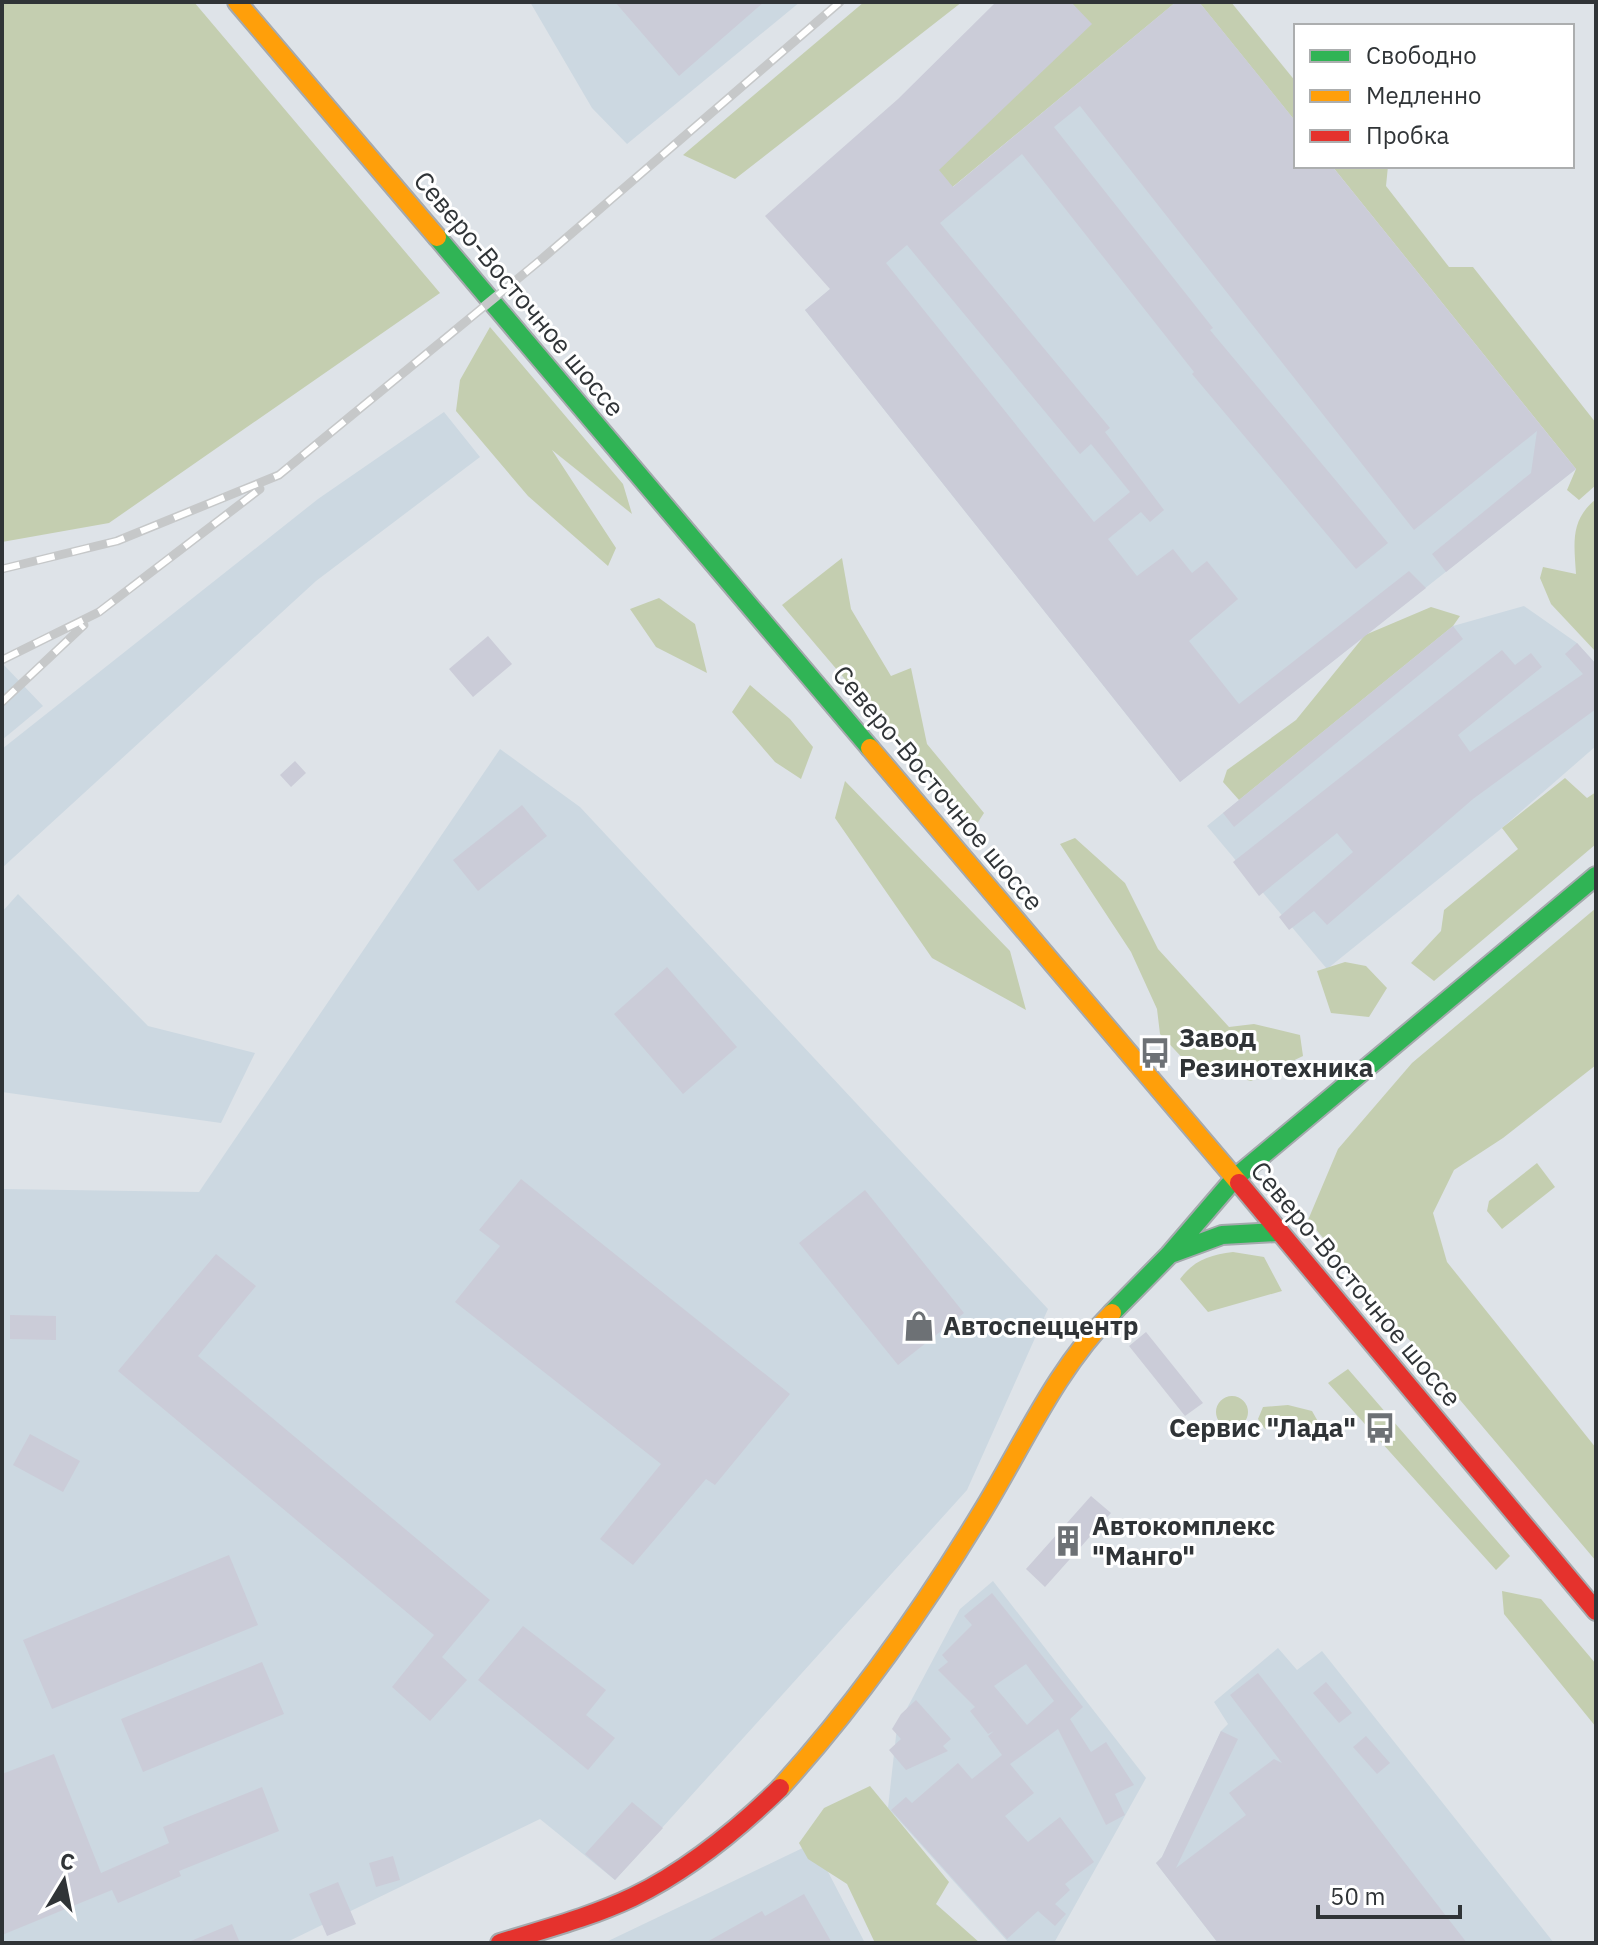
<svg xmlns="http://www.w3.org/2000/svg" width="1598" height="1945" font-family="'IBM Plex Sans',sans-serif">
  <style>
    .built { fill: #ccd8e1 }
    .green { fill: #c4ceb0 }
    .building { fill: #cbccd8; fill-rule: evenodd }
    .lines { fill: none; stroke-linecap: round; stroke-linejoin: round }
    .fast-casing { stroke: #a5a9ad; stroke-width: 22 }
    .slow-casing { stroke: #a5a9ad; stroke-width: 22 }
    .jam-casing { stroke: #a5a9ad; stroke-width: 22 }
    .fast { stroke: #30b455; stroke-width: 18 }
    .slow { stroke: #ff9f0a; stroke-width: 18 }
    .jam { stroke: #e5322d; stroke-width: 18 }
    .rail-casing { stroke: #c6c8c9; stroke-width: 9 }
    .rail { stroke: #fff; stroke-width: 6; stroke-dasharray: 18; stroke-linecap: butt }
    .labels { text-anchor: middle; stroke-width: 6; stroke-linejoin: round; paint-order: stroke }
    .street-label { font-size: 26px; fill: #303437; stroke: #fff }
    .poi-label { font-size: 26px; font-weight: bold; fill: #303437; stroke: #fff; text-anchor: start }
  </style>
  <rect width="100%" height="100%" fill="#dee3e8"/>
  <path class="built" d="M530,2H800L627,144L592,108Z
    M1176,2H1199L1296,122V166L1576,469L1180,782L805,310Z
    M444,412L480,457L316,581L2,868V749L318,499Z
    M1524,606L1577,643L1596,664V746L1502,828L1327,969L1207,826L1453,626Z
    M2,663L43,706L2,740Z
    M500,749L580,807L1048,1309L967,1490L615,1880L540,1819L285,1943H2V1189L199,1192Z
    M18,894L148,1026L255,1053L221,1123L2,1092V912Z
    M993,1581L1146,1778L1054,1943H1009L888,1808L897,1727L960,1609Z
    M1278,1648L1297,1670L1322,1651L1554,1943H1218L1156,1863L1162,1857L1221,1731L1228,1724L1214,1702Z
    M813,1843L865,1943H604Z"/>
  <path class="green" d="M2,2H194L440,293L109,523L2,542Z
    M864,2H962L735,179L683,155Z
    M1054,2H1176L833,286Z
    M1199,2H1231L1296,82V122Z
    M1332,166H1388L1386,186L1449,267H1473L1596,423V485L1579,500L1567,490L1576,469Z
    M490,327L623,484L632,514L552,450L616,548L608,566L528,496L456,411L460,380Z
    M1596,499V652L1551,604L1540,578L1543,567L1576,574C1574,543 1570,520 1596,499Z
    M842,558L851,609L891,676L911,668L927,744L984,813L973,830L782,605Z
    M659,598L695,624L707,673L656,647L630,609Z
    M1431,607L1460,616L1453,626L1239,800L1223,782L1227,770L1296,720L1365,635Z
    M750,685L790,719L813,747L801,779L775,762L732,712Z
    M1565,778L1587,798L1596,792V844L1434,981L1411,963L1441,931L1444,910L1518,849L1502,828Z
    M845,781L1010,951L1026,1010L932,958L835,818Z
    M1075,838L1125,883L1158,949L1229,1027L1254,1024L1300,1035L1303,1056L1251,1081L1189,1065L1160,1034L1157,1009L1131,952L1060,844Z
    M1596,908V1065L1503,1138L1454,1170L1433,1213L1447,1262L1596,1448V1561L1308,1220L1338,1149L1412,1063Z
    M1345,962L1366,966L1387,988L1369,1017L1331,1013L1317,971Z
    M1537,1163L1555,1187L1502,1229L1487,1211L1489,1201Z
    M1233,1252L1264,1257L1282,1291L1208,1312L1180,1279C1194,1260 1210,1255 1233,1252Z
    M1348,1369L1510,1556L1496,1570L1328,1383Z
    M1216 1412a16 16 0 1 1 32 0a16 16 0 1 1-32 0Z
    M1288,1405L1312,1411L1320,1425L1312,1438L1285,1425L1265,1429L1258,1419L1263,1407Z
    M1502,1591L1541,1599L1596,1664V1727L1504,1614Z
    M870,1786L949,1882L936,1904L980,1943H875L847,1884L808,1859L799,1843L824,1808Z"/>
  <path class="building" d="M615,2H764L679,76Z
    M996,2H1071L1092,24L939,170L953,187L1176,2H1199L1296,122V166H1332L1576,469L1446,572L1432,554L1531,473L1537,431L1414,530L1080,106L1054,127L1213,328L1210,330L1388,543L1356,569L1192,374L1194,372L1022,154L940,223L1110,428L1105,432L1164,510L1150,522L1141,512L1108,539L1137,576L1173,549L1192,573L1207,561L1238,599L1189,641L1239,704L1409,571L1426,588L1180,782L805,310L830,289L765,216L898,99ZM907,245L1080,454L1091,444L1130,492L1094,522L886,263Z
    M1453,626L1463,639L1234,827L1223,813Z
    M488,636L512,664L473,697L449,669Z
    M1577,643L1596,664V709L1473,799L1327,925L1314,911L1289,930L1279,917L1353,852L1337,833L1259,896L1233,862L1502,650L1515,665L1531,653L1542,667L1458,735L1470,752L1583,674L1565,654Z
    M295,761L306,773L291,787L280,775Z
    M522,805L547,836L478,891L453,860Z
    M667,967L737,1047L683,1094L614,1014Z
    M521,1179L790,1394L715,1485L706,1479L633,1565L600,1539L661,1464L455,1302L500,1246L479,1230Z
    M865,1190L964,1313L898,1365L799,1243Z
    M216,1254L256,1286L198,1356L490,1600L442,1657L467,1680L430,1721L392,1687L434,1635L118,1371Z
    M10,1315L56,1316V1340L10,1339Z
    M1146,1332L1203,1403L1185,1416L1129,1346Z
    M30,1434L80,1461L63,1492L13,1465Z
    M1091,1496L1111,1513L1045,1587L1026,1569Z
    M229,1555L258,1625L52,1709L23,1640Z
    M992,1593L1083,1707L1070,1719L1091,1752L1106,1742L1134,1785L1115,1794L1125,1815L1106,1825L1058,1729L1010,1764L1034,1793L1005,1816L1028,1842L1060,1817L1094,1862L1065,1884L1070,1890L1055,1904L1066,1914L1055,1926L1038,1911L1007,1939L891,1810L906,1797L912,1803L958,1763L972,1779L1002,1755L988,1736L994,1731L988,1734L970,1711L975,1707L938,1670L948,1662L942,1655L972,1625L964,1616ZM1026,1664L1054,1701L1027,1725L994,1686Z
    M523,1626L606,1690L586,1715L615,1738L588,1770L478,1680Z
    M262,1662L284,1714L143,1772L121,1719Z
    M1258,1673L1265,1682L1467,1943H1218L1156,1863L1162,1857L1221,1731L1238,1739L1176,1868L1246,1815L1229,1793L1274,1759L1282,1763L1230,1695Z
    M1326,1682L1352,1713L1339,1723L1313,1693Z
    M916,1700L951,1739L943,1746L948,1751L906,1770L889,1750L901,1739L892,1729L901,1714Z
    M1366,1736L1390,1763L1377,1774L1353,1747Z
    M54,1754L101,1873L169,1843L163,1827L262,1787L279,1831L179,1871L181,1876L118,1903L112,1890L2,1935V1774Z
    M632,1802L663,1828L615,1880L585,1854Z
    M393,1856L400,1880L376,1887L369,1863Z
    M338,1882L356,1924L327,1936L309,1894Z
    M804,1894L832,1943H705L762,1911L765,1916Z
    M232,1924L240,1943H186Z"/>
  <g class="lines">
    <defs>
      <path id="fast" d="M437,237L870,748
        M1173,1253L1222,1235L1278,1232
        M1112,1313L1169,1255L1235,1178L1596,876"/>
      <path id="slow" d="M237,2L437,237
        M870,748L1239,1183
        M780,1788C858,1702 922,1611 982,1512C1023,1445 1056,1369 1112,1313"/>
      <path id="jam" d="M1239,1183L1596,1611
        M500,1943C545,1929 591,1917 633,1897C688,1870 737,1830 780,1788"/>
    </defs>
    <use href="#fast" class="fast-casing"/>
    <use href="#slow" class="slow-casing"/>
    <use href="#jam" class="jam-casing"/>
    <use href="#fast" class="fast"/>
    <use href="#slow" class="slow"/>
    <use href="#jam" class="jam"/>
    <defs>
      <path id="rail" d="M2,569L117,541L279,475L543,258L840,2
        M2,660L99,612L260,489
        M2,702L84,625"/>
    </defs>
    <use href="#rail" class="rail-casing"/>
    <use href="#rail" class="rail"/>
  </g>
  <defs>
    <symbol id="bus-bare" viewBox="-9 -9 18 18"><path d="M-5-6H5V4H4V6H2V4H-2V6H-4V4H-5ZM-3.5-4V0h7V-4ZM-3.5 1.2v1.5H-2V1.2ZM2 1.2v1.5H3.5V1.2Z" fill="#6d7175" stroke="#fff" stroke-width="2.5" paint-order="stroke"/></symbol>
    <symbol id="shop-bare" viewBox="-9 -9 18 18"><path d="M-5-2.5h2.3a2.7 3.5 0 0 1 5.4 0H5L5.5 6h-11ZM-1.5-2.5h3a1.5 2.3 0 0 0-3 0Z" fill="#6d7175" stroke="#fff" stroke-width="2.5" paint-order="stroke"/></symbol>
    <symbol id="building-bare" viewBox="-9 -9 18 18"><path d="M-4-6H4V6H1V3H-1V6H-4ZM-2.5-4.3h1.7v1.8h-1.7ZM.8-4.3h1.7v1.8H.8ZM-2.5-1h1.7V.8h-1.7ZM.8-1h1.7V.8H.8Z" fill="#6d7175" stroke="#fff" stroke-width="2.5" paint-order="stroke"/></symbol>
  </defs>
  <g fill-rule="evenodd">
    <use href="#bus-bare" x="1133" y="1031" width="44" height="44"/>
    <use href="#shop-bare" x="897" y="1304" width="44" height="44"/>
    <use href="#bus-bare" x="1358" y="1406" width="44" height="44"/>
    <use href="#building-bare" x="1046" y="1519" width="44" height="44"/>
  </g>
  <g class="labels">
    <g class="street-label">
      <text transform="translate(519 294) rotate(50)" y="9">Северо-Восточное шоссе</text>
      <text transform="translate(938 788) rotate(50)" y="9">Северо-Восточное шоссе</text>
      <text transform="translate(1356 1284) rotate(50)" y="9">Северо-Восточное шоссе</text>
    </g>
    <g class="poi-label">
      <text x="1179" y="1047">Завод<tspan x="1179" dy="30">Резинотехника</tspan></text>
      <text x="943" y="1335">Автоспеццентр</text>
      <text x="1356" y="1437" text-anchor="end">Сервис "Лада"</text>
      <text x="1092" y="1535">Автокомплекс<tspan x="1092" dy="30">"Манго"</tspan></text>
    </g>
  </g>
  <rect width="1598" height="1945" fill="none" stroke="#303437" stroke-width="8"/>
  <rect x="1294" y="24" width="280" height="144" fill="#ffffff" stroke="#acaeaf" stroke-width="2"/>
  <rect x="1310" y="50" width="40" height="12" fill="#30b455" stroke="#acaeaf" stroke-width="2"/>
  <text x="1366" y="64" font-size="24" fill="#303437">Свободно</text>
  <rect x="1310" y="90" width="40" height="12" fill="#ff9f0a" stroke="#acaeaf" stroke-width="2"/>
  <text x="1366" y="104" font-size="24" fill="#303437">Медленно</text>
  <rect x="1310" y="130" width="40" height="12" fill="#e5322d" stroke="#acaeaf" stroke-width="2"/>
  <text x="1366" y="144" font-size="24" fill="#303437">Пробка</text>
  <g transform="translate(64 1881) rotate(10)" stroke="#ffffff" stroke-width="6" paint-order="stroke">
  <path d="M0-6L14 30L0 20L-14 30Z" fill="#303437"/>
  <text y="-12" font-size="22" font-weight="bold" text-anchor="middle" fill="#303437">С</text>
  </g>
  <path d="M1318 1905v12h142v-12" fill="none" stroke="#303437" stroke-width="4"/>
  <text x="1330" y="1905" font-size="24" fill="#303437" stroke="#ffffff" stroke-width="6" paint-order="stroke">50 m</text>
</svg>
